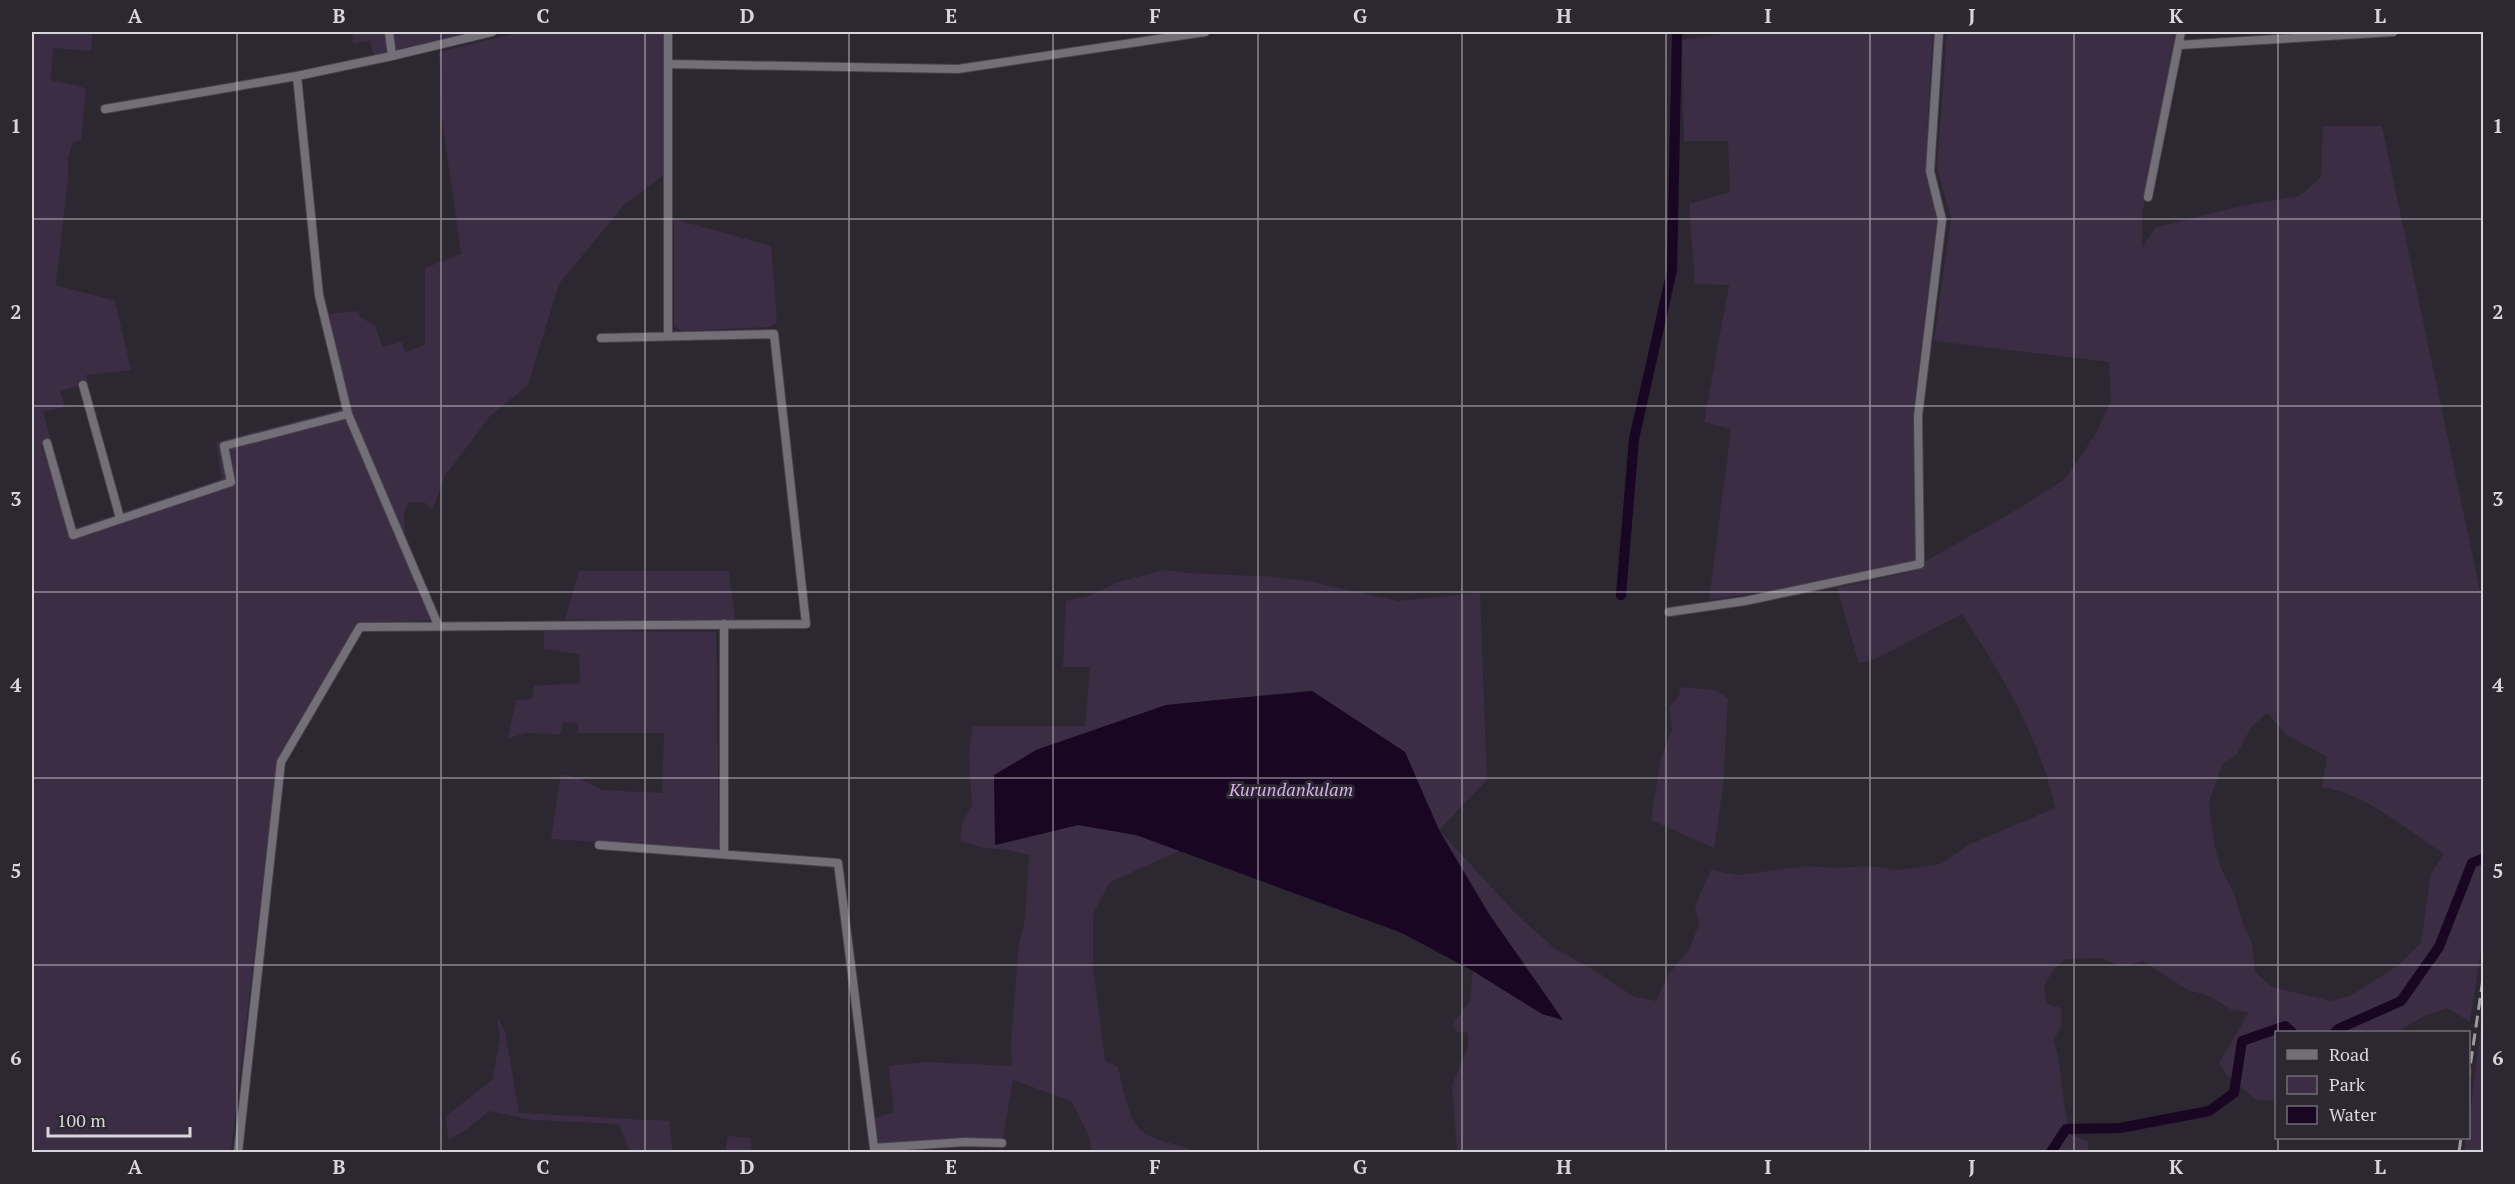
<svg xmlns="http://www.w3.org/2000/svg" width="2515" height="1184" font-family="'PT Serif',serif">
  <style>
    .green { fill: #3b2e44; fill-rule: evenodd }
    .water { fill: #180622 }
    .lines { fill: none; stroke-linecap: round; stroke-linejoin: round }
    .canal { stroke: #180622; stroke-width: 10 }
    .minor-casing { stroke: #48434b; stroke-width: 10 }
    .minor { stroke: #746e78; stroke-width: 8 }
    .rail { stroke: #9d9aa0; stroke-width: 3; stroke-dasharray: 12 6; stroke-linecap: butt }
    .grid { fill: none; stroke: #d9d6db; stroke-width: 1.5; stroke-opacity: 0.55 }
    .labels { text-anchor: middle; stroke-width: 6; stroke-linejoin: round; paint-order: stroke }
    .water-label { font-size: 18px; font-style: italic; fill: #d4b0eb; stroke: #2c2730 }
    .neatline { fill: none; stroke: #d9d6db; stroke-width: 2 }
    .grid-label { font-size: 20px; text-anchor: middle; font-weight: bold; fill: #d9d6db }
  </style>
  <rect width="100%" height="100%" fill="#2c2730"/>
  <path class="green" d="M32,32H93L91,51L53,48L51,80L86,88L81,141L73,142L68,157V179L56,285L115,301L131,370L86,375L88,383L60,391L65,407L43,412L76,528L222,479L216,442L343,409L433,620L357,623L277,760L231,1152H32Z
    M352,32H479L396,53L374,56L370,41L353,43Z
    M520,32H665V174L624,205L559,284L528,385L490,416L445,476L432,510L424,502H408L404,514L405,539L352,412L329,314L358,311L361,318L375,325L382,347L402,342L405,352L425,345V268L461,254L442,119L439,52Z
    M1722,32H1933L1925,170L1937,221L1913,414L1917,533L1915,561L1823,582L1709,600L1731,429L1704,422L1729,285L1695,284L1689,204L1730,192L1728,141H1684L1682,40L1721,34Z
    M1947,32H2176L2142,215V248L2155,228L2236,207L2300,196L2321,177L2323,126H2382L2483,605L2484,932L2470,1022L2447,1008L2424,1016L2397,1032L2371,1030L2369,1032H2276V1101L2256,1100L2226,1074L2219,1063L2249,1012L2232,1010L2211,997L2186,989L2143,961L2123,967L2102,958L2066,959L2056,967L2044,985L2047,1004L2061,1008L2062,1023L2054,1040C2063,1071 2061,1104 2071,1135L2088,1141V1152H1457L1452,1085L1468,1047V1033L1457,1032L1452,1024L1470,1002L1473,971L1542,1014L1562,1019L1489,914L1439,830L1405,752L1312,691L1166,705L1036,750L995,845L1078,825L1136,835L1182,850L1110,882L1093,914V966L1105,1061L1118,1067C1122,1083 1127,1113 1137,1126C1148,1140 1172,1143 1188,1148L1190,1152H1092L1089,1136L1071,1101L1013,1080L1003,1139L877,1145L875,1118L894,1112L889,1066L925,1062L1012,1066L1011,1043L1019,944L1025,919L1029,855L1008,850L984,848L960,841L962,823L972,806L969,753L973,726H1085L1090,667H1063L1066,601L1089,596L1118,582L1164,570L1187,573L1262,576L1308,581L1398,601L1480,593L1487,780L1439,830L1516,914L1553,947L1597,972L1634,997L1656,1001L1668,975L1689,950L1699,924L1695,906L1711,870L1737,875L1808,866L1836,868L1869,866L1898,870L1941,864L1968,845L2055,808C2040,736 2001,674 1962,614L1877,658L1859,664L1837,588L1915,571L1926,561L2018,509L2065,479L2095,435L2111,401L2109,362L1934,341L1951,218L1937,168ZM2267,713L2287,735L2327,757L2322,787C2369,795 2405,829 2444,854L2431,873L2421,943L2399,965L2350,996L2330,1001L2272,987L2255,972L2252,944L2242,921L2234,893L2221,869L2214,844L2209,802L2222,765L2237,754L2252,726Z
    M674,219L771,246L777,322L769,327L682,331L674,326Z
    M579,571H729L736,624L565,619Z
    M544,631L716,632L719,850L551,839L561,774L579,778L602,790L662,793L664,733H578V723L563,722L560,734L527,733L508,738L516,700L532,699L534,686L580,683L579,654L544,649Z
    M1680,687L1714,690L1728,698L1723,787L1714,848L1651,820L1661,758L1672,729L1669,707L1679,696Z
    M2483,1012V1152H2464L2466,1138H2468L2469,1121Z
    M497,1018L505,1031L519,1113L669,1121L673,1152H630L619,1124L533,1120L489,1111L466,1130L448,1140L446,1116L492,1080L500,1039Z
    M728,1136L751,1138V1152H725Z"/>
  <path class="water" d="M1312,691L1405,752L1439,830L1489,914L1563,1020L1542,1014L1473,971L1402,933L1136,835L1078,825L995,845L994,775L1036,750L1166,705Z"/>
  <g class="lines">
    <path class="canal" d="M1621,595L1634,439L1672,270L1677,32
      M2335,1032L2338,1029L2401,1001L2439,947L2472,863L2484,858
      M2051,1152L2066,1129L2120,1128L2209,1111L2234,1093L2242,1041L2285,1026L2292,1032"/>
    <defs>
      <path id="minor" d="M389,32L392,56
        M2179,45L2393,32
        M670,64L958,69L1205,32
        M105,109L297,76
        M2148,197L2181,32
        M668,336V32
        M83,385L120,518
        M47,443L73,535L231,482L224,446L348,414
        M1669,612L1745,601L1920,564L1918,416L1942,220L1930,171L1939,32
        M724,624V854
        M438,625L348,414L319,295L297,76L392,56L492,32
        M599,845L838,863L874,1148L965,1142L1002,1143
        M238,1152L281,762L360,627L806,624L774,334L601,338"/>
    </defs>
    <use href="#minor" class="minor-casing"/>
    <use href="#minor" class="minor"/>
    <path class="rail" d="M2468,1081L2484,972
      M2459,1152L2461,1138"/>
  </g>
  <path class="grid" d="M237,32V1152M441,32V1152M645,32V1152M849,32V1152M1053,32V1152M1258,32V1152M1462,32V1152M1666,32V1152M1870,32V1152M2074,32V1152M2278,32V1032M32,219H2484M32,406H2484M32,592H2484M32,778H2484M32,965H2484M2278,1138V1152"/>
  <g class="labels">
    <g class="water-label">
      <text x="1291" y="796">Kurundankulam</text>
    </g>
  </g>
  <rect width="2515" height="1184" fill="none" stroke="#2c2730" stroke-width="66"/>
  <rect x="2275" y="1031" width="195" height="108" fill="#2c2730" stroke="#716d74" stroke-width="1.5"/>
  <rect x="2287" y="1050" width="30" height="9" fill="#746e78" stroke="#716d74" stroke-width="1.5"/>
  <text x="2329" y="1061" font-size="18" fill="#d9d6db">Road</text>
  <rect x="2287" y="1076" width="30" height="18" fill="#3b2e44" stroke="#716d74" stroke-width="1.5"/>
  <text x="2329" y="1091" font-size="18" fill="#d9d6db">Park</text>
  <rect x="2287" y="1106" width="30" height="18" fill="#180622" stroke="#716d74" stroke-width="1.5"/>
  <text x="2329" y="1121" font-size="18" fill="#d9d6db">Water</text>
  <path d="M48 1127v9h142v-9" fill="none" stroke="#d9d6db" stroke-width="3"/>
  <text x="57" y="1127" font-size="18" fill="#d9d6db" stroke="#2c2730" stroke-width="4.5" paint-order="stroke">100 m</text>
  <rect x="33" y="33" width="2449" height="1118" class="neatline"/>
  <g class="grid-label">
    <text x="135" y="23">A</text>
    <text x="339" y="23">B</text>
    <text x="543" y="23">C</text>
    <text x="747" y="23">D</text>
    <text x="951" y="23">E</text>
    <text x="1155" y="23">F</text>
    <text x="1360" y="23">G</text>
    <text x="1564" y="23">H</text>
    <text x="1768" y="23">I</text>
    <text x="1972" y="23">J</text>
    <text x="2176" y="23">K</text>
    <text x="2380" y="23">L</text>
    <text x="16" y="133">1</text>
    <text x="2498" y="133">1</text>
    <text x="16" y="319">2</text>
    <text x="2498" y="319">2</text>
    <text x="16" y="506">3</text>
    <text x="2498" y="506">3</text>
    <text x="16" y="692">4</text>
    <text x="2498" y="692">4</text>
    <text x="16" y="878">5</text>
    <text x="2498" y="878">5</text>
    <text x="16" y="1065">6</text>
    <text x="2498" y="1065">6</text>
    <text x="135" y="1174">A</text>
    <text x="339" y="1174">B</text>
    <text x="543" y="1174">C</text>
    <text x="747" y="1174">D</text>
    <text x="951" y="1174">E</text>
    <text x="1155" y="1174">F</text>
    <text x="1360" y="1174">G</text>
    <text x="1564" y="1174">H</text>
    <text x="1768" y="1174">I</text>
    <text x="1972" y="1174">J</text>
    <text x="2176" y="1174">K</text>
    <text x="2380" y="1174">L</text>
  </g>
</svg>
